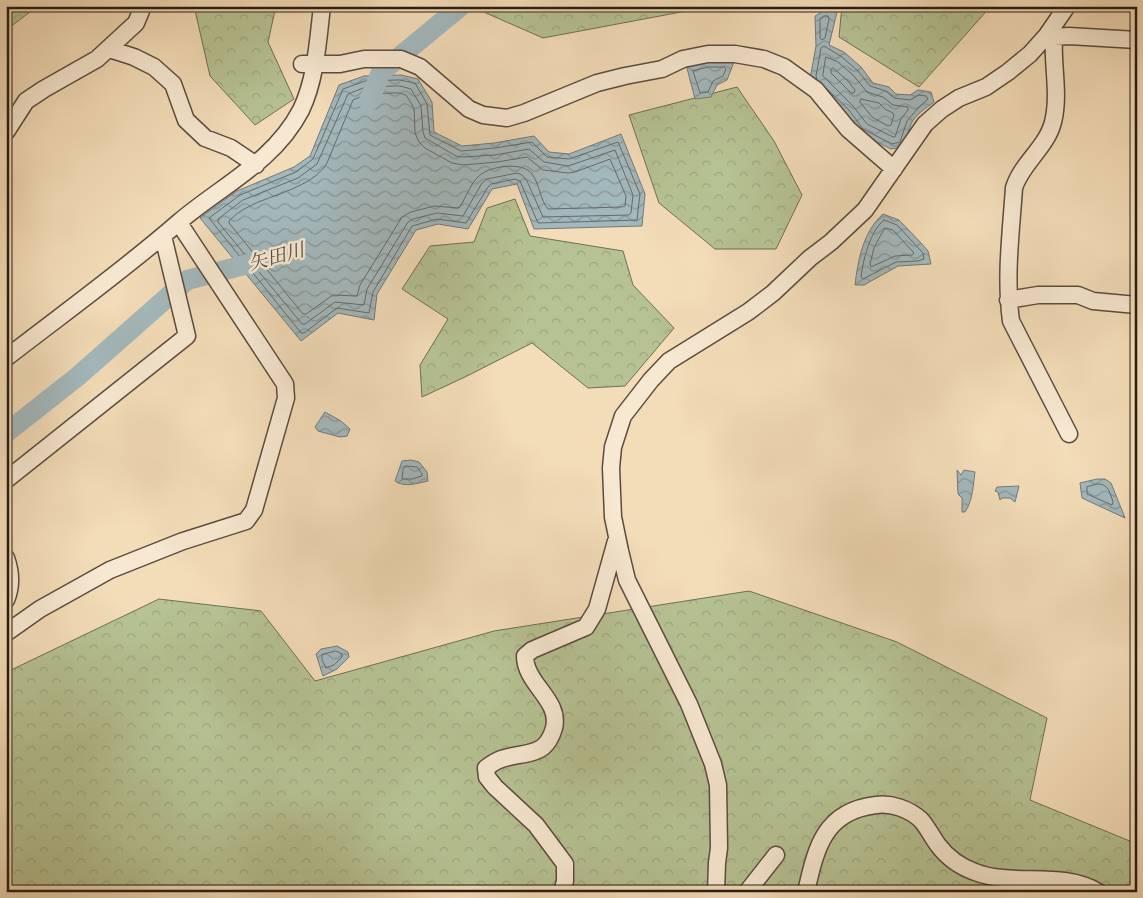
<svg xmlns="http://www.w3.org/2000/svg" width="1143" height="898" font-family="Cardo,'Noto Serif JP',serif">
  <style>
    .forest { fill: url(#forest-crowns); stroke: #6f6f55 }
    .water { fill: url(#water-waves); stroke: #727a7a }
    .lines { fill: none; stroke-linecap: round; stroke-linejoin: round }
    .shore { stroke: #666a6a; stroke-width: 1 }
    .river { stroke: #a3b8bc; stroke-width: 20 }
    .minor-casing { stroke: #5b4c3f; stroke-width: 19 }
    .minor { stroke: #f7e8d1; stroke-width: 16 }
    .labels { text-anchor: middle; stroke-width: 5; stroke-linejoin: round; paint-order: stroke }
    .water-label { font-size: 19px; font-style: italic; fill: #4d4b49; stroke: #f7e8d1 }
  </style>
  <defs>
    <pattern id="forest-crowns" width="20" height="18" patternUnits="userSpaceOnUse" patternTransform="scale(1.25)"><rect width="20" height="18" fill="#b6c293"/><path d="M2 6a3 3 0 1 1 6 0M12 15a3 3 0 1 1 6 0" fill="none" stroke="#9ca67e"/></pattern>
    <pattern id="water-waves" width="16" height="10" patternUnits="userSpaceOnUse" patternTransform="scale(1.25)"><rect width="16" height="10" fill="#a3b8bc"/><path d="M0 5q4-4 8 0t8 0" fill="none" stroke="#859598"/></pattern>
  </defs>
  <rect width="100%" height="100%" fill="#f3dcb8"/>
  <filter id="stains"><feTurbulence type="fractalNoise" baseFrequency=".004" numOctaves="4"/><feColorMatrix values="0 0 0 0 .2 0 0 0 0 .09 0 0 0 0 .02 0 0 0 .5 -.17"/></filter>
  <radialGradient id="worn" r=".72"><stop offset=".6" stop-color="#630" stop-opacity="0"/><stop offset="1" stop-color="#630" stop-opacity=".3"/></radialGradient>
  <path class="forest" d="M6,6H38L6,30Z
    M194,6H276L268,42L294,99L255,125L210,76Z
    M470,6H713L543,38Z
    M842,6H991L919,87L839,37Z
    M737,87L774,141L802,195L776,249H715L659,203L629,115Z
    M515,199L530,236L623,251L633,285L674,328L625,386L588,388L532,343L465,377L422,397L420,365L448,319L402,289L430,246L474,242L487,208Z
    M749,591L897,642L1047,718L1030,800L1137,844V892H6V675L11,670L159,599L261,611L315,681L494,631Z"/>
  <path class="water" d="M824,11L837,12L829,45L844,52L861,67L873,83L889,87L896,94L910,95L918,90L931,92L934,102C926,108 915,115 911,124C908,132 907,140 903,147L891,149L859,133L810,79L816,46L815,16Z
    M709,62H734L727,80L717,85L711,97L695,99L687,68L689,65Z
    M401,75L418,79L432,102L434,132L462,146L494,143L534,136L549,152L569,154L621,134L645,194L642,226L534,229L517,184L492,189L468,229L438,224L416,230L377,294L374,320L338,313L301,341L200,218L237,191L294,167L310,156L339,85L364,76Z
    M883,214L899,220L921,243L928,251L931,264L898,266L864,285H855C858,260 863,232 883,214Z
    M325,412L341,421L350,429L347,436L340,437L318,431L315,427Z
    M411,460L419,462L427,472L428,481C418,483 404,488 395,481L402,461Z
    M957,470L961,475L964,470L975,472C973,486 973,500 965,512H962V498L958,494Z
    M1097,479H1105L1111,483L1125,518L1082,498L1080,483Z
    M1019,486L1015,502L1010,498H1002L1000,500L998,492L995,491L997,487Z
    M337,646L348,652L349,657L337,669L323,676L316,654L321,649Z"/>
  <g class="lines">
    <path class="shore" d="M825,16H828L829,19L825,38L822,40L820,38V20Z
      M826,57L838,62L853,75L867,92L883,97L893,105L908,107V110L901,119L895,137H893L867,124L853,106L823,76Z
      M709,67H724L726,69L723,76L713,81L708,92L700,93L693,71Z
      M833,68L847,80L855,90L854,93H851L831,73V70Z
      M817,79L816,76L821,48L824,46L842,57L858,71L870,86L886,91L894,98L910,100L919,95L926,96L928,99L918,108L907,121L900,142L892,144L863,129L849,110L826,88
      M400,80L415,83L427,104L430,135L461,151L495,148L532,142L547,157L569,159L618,142L640,194L637,220L538,223L520,181L515,179L491,184L488,187L466,223L437,219L412,226L373,292L369,313L337,308L304,333H301L209,218L240,195L296,172L313,159L343,89L365,81Z
      M400,86L411,89L421,106L423,132L425,138L456,156L462,157L495,155L529,149L544,162L568,166L615,150L633,195L631,213L629,215L543,217L527,181L522,175L517,173L487,179L482,183L463,216L437,213L413,219L408,222L367,289L364,305L335,302L305,324H302L218,222V219L243,200L298,178L317,164L348,94L366,87Z
      M399,93L406,95L414,108L415,133L419,142L425,148L452,163L463,165L497,162L527,157L543,170L568,173L575,172L610,159L626,196L625,206L622,207L548,209C540,200 540,185 532,174C523,161 489,166 479,176C470,184 466,198 459,208L434,206L411,212L402,217L360,285L357,296L333,295L306,314H303L229,223V221C234,216 241,210 248,207C272,194 312,188 327,163L353,100L368,94Z
      M861,99L879,103L885,109L893,113L894,115L891,125L888,126L872,117L860,102Z
      M884,220L897,225L923,253L924,259L918,261L896,262L863,279L861,277C863,260 870,231 884,220Z
      M885,228L893,230L914,253L912,255L895,256L871,267L870,264L874,248Z
      M406,466L417,467L422,474V476L412,479H402L403,470Z
      M1098,484C1109,484 1110,493 1113,502L1112,505L1087,494V487Z
      M336,651L342,654V657L334,665L326,668L322,660V655Z"/>
    <path class="river" d="M369,101L381,72L461,6
      M6,433L77,377L187,280L267,259"/>
    <defs>
      <path id="minor" d="M109,49L134,57L154,67L173,84L186,120L205,138L231,148L256,165
        M302,64H340L364,59H401L420,67L469,109L483,115L507,118L524,113L597,83L625,76L662,69L683,59L708,54H735L764,59L784,67L816,90L848,129L894,169
        M6,132L26,101L44,89L97,59L136,23L143,6
        M1008,300L1038,295H1078L1093,301L1137,305
        M6,358C64,313 124,270 179,222C221,186 274,162 301,110C316,79 318,40 322,6
        M1069,434L1011,321C1005,277 1011,232 1014,188C1021,164 1047,147 1053,122C1060,94 1052,65 1054,37L1069,36L1137,40
        M6,480L187,336L163,236
        M6,558C11,572 12,586 6,600
        M6,633L40,609L110,570L183,541L246,521L254,510L286,398L285,384L179,223
        M562,892L565,881V864L536,825L495,787L487,777L486,768C490,765 494,762 499,760C512,754 531,756 543,747C549,742 552,735 554,728C561,700 525,684 525,656L532,650L586,627L597,609L616,541
        M716,892L717,863L719,848L718,785L713,764L689,704L627,580L620,551L613,517L611,468L613,447L623,416L651,380L669,361L748,312L773,293L810,258L831,242L865,210L925,124L942,109L959,98L986,87L1008,72L1030,54L1047,35L1067,6
        M747,892L776,855
        M806,892C816,848 824,811 876,805C892,803 909,809 921,820C928,828 932,837 938,845C947,857 961,867 975,872C1014,887 1062,870 1098,892"/>
    </defs>
    <use href="#minor" class="minor-casing"/>
    <use href="#minor" class="minor"/>
  </g>
  <g class="labels">
    <g class="water-label">
      <text transform="translate(276 256) rotate(-15)" y="7">矢田川</text>
    </g>
  </g>
  <rect width="1143" height="898" fill="none" stroke="#f3dcb8" stroke-width="25"/>
  <rect x="8" y="8" width="1128" height="883" fill="none" stroke="#281c17" stroke-width="2.5"/>
  <rect x="12" y="12" width="1118" height="873" fill="none" stroke="#281c17"/>
  <rect width="100%" height="100%" filter="url(#stains)"/>
  <rect width="100%" height="100%" fill="url(#worn)"/>
</svg>
